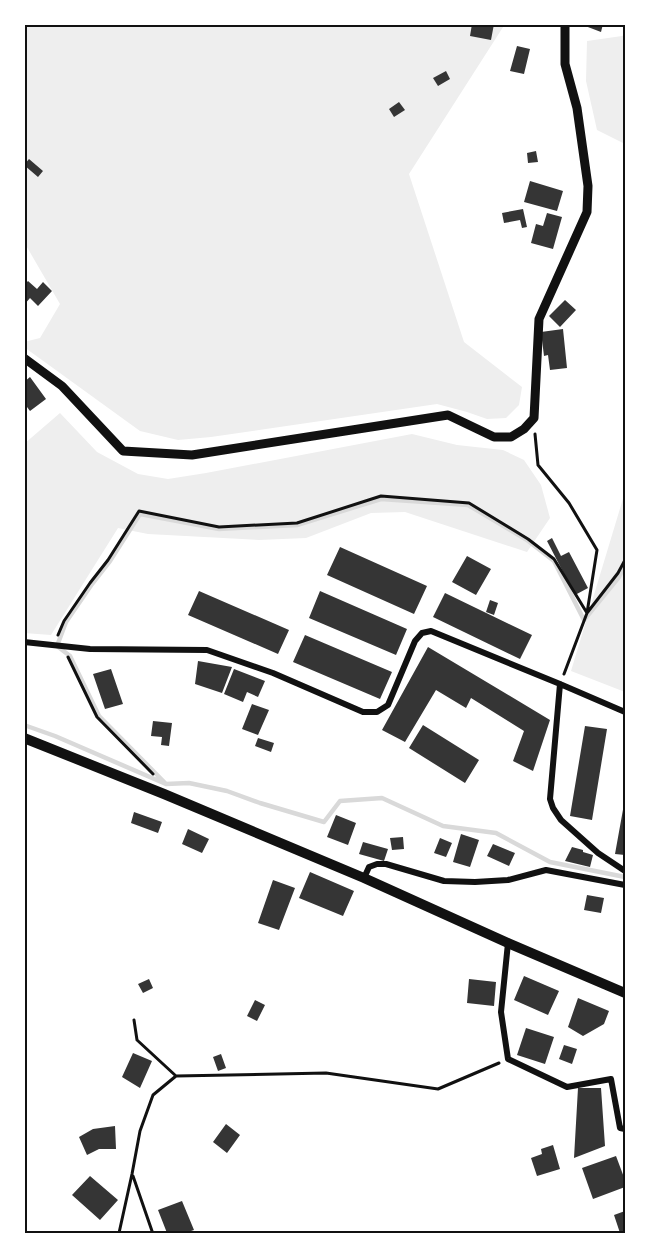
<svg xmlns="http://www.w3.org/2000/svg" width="649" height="1257" font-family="'Alegreya Sans',sans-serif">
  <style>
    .green { fill: #eee }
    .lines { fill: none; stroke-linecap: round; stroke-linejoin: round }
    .stream { stroke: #d9d9d9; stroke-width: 4.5 }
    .building { fill: #353535 }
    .path { stroke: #111; stroke-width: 3 }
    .minor { stroke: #111; stroke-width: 6 }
    .tertiary { stroke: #111; stroke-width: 9 }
    .secondary { stroke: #111; stroke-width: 10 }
    .neatline { fill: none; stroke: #111; stroke-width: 2 }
  </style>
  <rect width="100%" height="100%" fill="#fff"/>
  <path class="green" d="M24,24H505L409,174L464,342L522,387L519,405L506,418L487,419L467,412L437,404L211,437L178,440L140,431L24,347V342L40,338L60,304L24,242Z
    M625,34V144L597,130L586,81L587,41L622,36Z
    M60,413L97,452L138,474L168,479L206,473L412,434L457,445L503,450L524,460L541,485L550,518L527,552L405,512L371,513L306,538L259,540L148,534L118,528L51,635L24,633V578L27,573L25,554L24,553V444Z
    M625,492V692L571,671Z"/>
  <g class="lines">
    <path class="stream" d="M24,725L55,736L166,784L189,783L227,791L260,803L324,822L340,801L382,798L443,826L496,833L550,862L625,877
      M166,784L99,716L70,656L57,646L66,622L92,584L110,561L140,514L219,529L297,525L381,499L468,505L527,540L554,561L584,620L619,577L625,565"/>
  </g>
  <path class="building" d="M472,24H494L491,40L470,36Z
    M580,24H603L601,32Z
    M517,46L530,49L524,74L510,71Z
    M446,71L450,79L438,86L433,78Z
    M399,102L405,110L394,117L389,109Z
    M536,151L538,162L528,163L527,153Z
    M29,159L43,171L38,177L24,165Z
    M530,181L563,191L557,211L524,202Z
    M523,209L527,227L522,228L520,220L504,223L502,213Z
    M547,213L562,217L553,249L531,243L536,224L543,226Z
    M28,281L37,289L43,282L52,291L38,306L30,298L24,305V285Z
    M565,300L576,310L560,327L549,316Z
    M563,329L567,368L550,370L548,355L544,356L541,332Z
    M30,377L46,399L30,411L24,403V382Z
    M552,538L561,556L569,552L588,588L575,595L547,541Z
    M340,547L427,586L414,614L327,575Z
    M467,556L491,569L476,595L452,582Z
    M199,591L289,630L278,654L188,615Z
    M320,591L407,629L396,655L309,618Z
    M445,593L532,635L520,659L433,617Z
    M490,600L498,603L494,615L486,612Z
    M305,635L392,672L380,699L293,662Z
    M428,647L550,720L533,771L513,761L524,731L471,698L466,708L436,690L405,742L382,730Z
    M198,661L232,667L222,693L195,684Z
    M111,669L123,704L105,709L93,674Z
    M234,669L265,681L258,697L247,692L243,702L224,694Z
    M252,704L269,710L258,735L242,729Z
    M153,721L172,723L169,746L161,745L162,737L151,736Z
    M423,725L479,760L465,783L409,748Z
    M585,726L607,729L592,820L570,816Z
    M258,738L274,743L271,752L255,746Z
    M624,804H625V855L615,854Z
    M134,812L162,822L158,833L131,823Z
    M336,815L356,823L348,845L327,837Z
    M188,829L209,839L202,853L182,844Z
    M461,834L479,840L470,867L453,862Z
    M403,837L404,849L392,850L390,838Z
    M440,838L452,843L446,857L434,853Z
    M363,842L388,849L384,861L359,854Z
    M493,844L515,853L509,866L487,856Z
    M572,847L583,850V852L593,855L590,867L565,861Z
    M310,872L354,891L343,916L299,898Z
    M273,880L295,888L279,930L258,923Z
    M587,895L604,898L601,913L584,910Z
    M524,976L559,991L548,1015L514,1000Z
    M149,979L153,988L143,993L138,984Z
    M469,979L496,982L494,1006L467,1003Z
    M578,998L609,1011L604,1024L583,1036L568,1027Z
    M255,1000L265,1005L257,1021L247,1016Z
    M526,1028L554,1037L545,1064L517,1055Z
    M564,1045L577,1049L572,1064L559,1059Z
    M133,1053L152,1061L140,1088L122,1077Z
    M221,1054L226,1068L218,1071L213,1057Z
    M578,1088H601L605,1146L574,1158Z
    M226,1124L240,1135L227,1153L213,1142Z
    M115,1126L116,1149H99L87,1155L79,1137L93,1129Z
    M553,1145L560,1169L537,1176L531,1158L542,1154L541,1149Z
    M616,1156L625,1180V1187L593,1199L582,1168Z
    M90,1176L118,1200L100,1220L72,1195Z
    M182,1201L194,1230L185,1233H167L158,1210Z
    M625,1211V1233H620L614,1215Z"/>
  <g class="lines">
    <path class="path" d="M535,434L538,465L569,503L597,550L587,613L564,674
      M58,635L64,621L90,583L108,560L139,511L219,527L297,523L381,496L469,503L528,539L554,559L587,613L618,573L625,560
      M68,657L97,717L153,774
      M134,1020L137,1040L176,1076
      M133,1176L152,1231
      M119,1233L132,1174L140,1131L153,1095L176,1076L326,1073L438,1089L499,1063"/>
    <path class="minor" d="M24,642L90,649L207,650L273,673L363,712H377L388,705L415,641L422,633L431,631L560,684L625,712
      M560,684L550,799L553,808L561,820L598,853L625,871
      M364,878L369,867L377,864H386L444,881L475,882L508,880L546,870L625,885
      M508,943L501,1012L508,1059L567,1087L611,1079L620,1128L625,1129"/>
    <path class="tertiary" d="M24,358L62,386L123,451L192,455L448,415L494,437H511L524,429L534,418L539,319L587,212L588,186L577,108L565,64V24"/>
    <path class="secondary" d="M24,738L164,794L364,878L508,943L625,993"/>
  </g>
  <rect width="649" height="1257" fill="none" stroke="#ffffff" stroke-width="51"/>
  <rect x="26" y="26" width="598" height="1206" class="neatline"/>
</svg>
